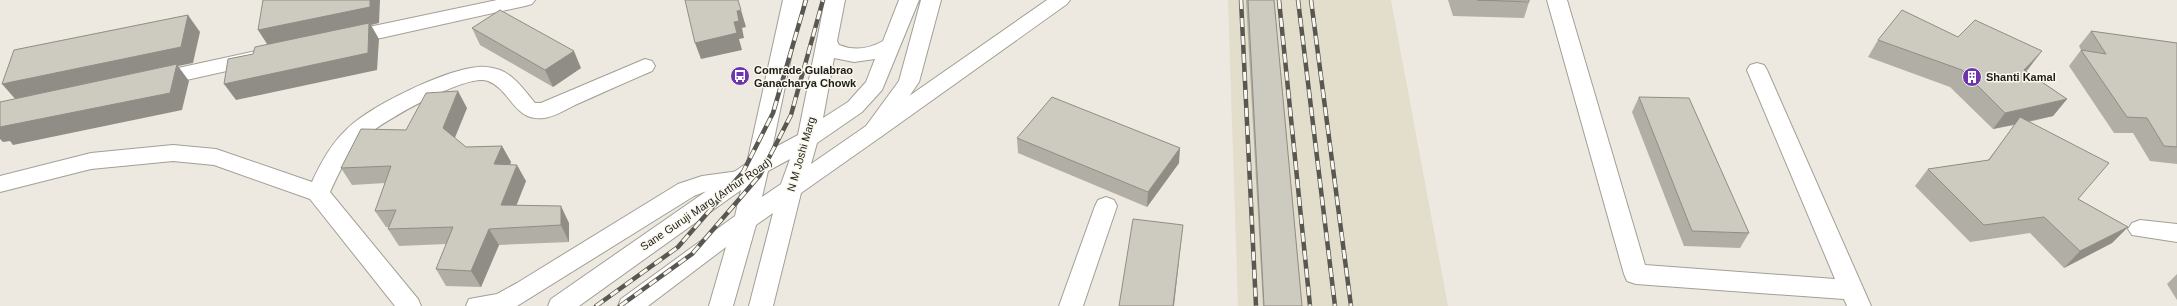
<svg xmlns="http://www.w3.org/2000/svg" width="2177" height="306" font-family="Helvetica,sans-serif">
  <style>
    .built { fill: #e3ddcc }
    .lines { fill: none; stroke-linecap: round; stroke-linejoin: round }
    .minor-casing { stroke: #a29f96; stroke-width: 2 }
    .major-casing { stroke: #a29f96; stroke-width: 2 }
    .minor { fill: #fff; fill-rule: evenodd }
    .major { fill: #fff; fill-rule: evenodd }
    .rail-casing { stroke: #595752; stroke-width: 4.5 }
    .rail { stroke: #faf7ed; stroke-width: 3; stroke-dasharray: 9; stroke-linecap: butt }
    .wall { fill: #b0aea5 }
    .shaded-wall { fill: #908d86 }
    .building { fill: #cdcac0; stroke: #908d86 }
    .labels { text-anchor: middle; stroke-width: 3; stroke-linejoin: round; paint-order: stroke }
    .poi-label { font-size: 11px; font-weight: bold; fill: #1f1d1a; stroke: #faf7ed; text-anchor: start }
    .street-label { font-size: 11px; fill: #1f1d1a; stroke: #faf7ed }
  </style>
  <rect width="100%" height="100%" fill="#ede9e0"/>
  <path class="built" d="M1228,0H1391L1448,306H1238Z"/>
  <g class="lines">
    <defs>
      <path id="minor" d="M497,0H535L532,4L525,6L345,46L338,44L335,39L338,34L345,32Z
        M1047,0H1070L1067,4L882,136L874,139L866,136L863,131L866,126Z
        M1547,0H1567L1645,265L1835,279L1747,70L1750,65L1757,63L1764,65L1767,70L1871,306H1847L1844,299L1636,284L1627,281L1624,274Z
        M256,51L263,53L266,58L263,63L155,87L148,85L145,80L148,75L155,73Z
        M645,59L652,61L655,66L652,71C626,82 600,94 575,105C565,110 554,117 544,118C514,122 511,90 488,81C466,73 381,122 364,138C348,153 339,172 330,192L418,299L421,306H395L310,199L214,165L173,161L91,169L0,192V176L91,153L173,145L216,149L312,182C321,162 331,144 347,129C370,106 446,69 479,67C486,66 493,68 500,70C515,76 525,91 535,103H541Z
        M739,171L747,173L750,179L747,185L704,192L694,196L517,306H466L469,299L497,294L517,283L678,184L702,176Z
        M1106,197L1114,200L1117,206L1083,306H1059L1095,206L1098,200Z
        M2140,220L2177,224V242L2132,235L2128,229L2132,223Z"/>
      <path id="major" d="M783,0H803L772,149L798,135L825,0H845L837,41L839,45C854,51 869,49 883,41L899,0H919L882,90L862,112L817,143L811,164L866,126L899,81L921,0H941L919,82L882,136L801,193L773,306H749L773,213L756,225L733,306H709L726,247L648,306H618L621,299L735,216L741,190L579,306H548L551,299L747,163ZM834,58L854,62L875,59L866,82L848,102L823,118ZM790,159L781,184L762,197L768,171Z"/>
    </defs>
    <use href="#minor" class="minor-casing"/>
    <use href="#major" class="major-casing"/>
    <use href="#minor" class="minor"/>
    <use href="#major" class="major"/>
    <defs>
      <path id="rail" d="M1241,0L1256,306
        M1279,0L1310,306
        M1298,0L1335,306
        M1311,0L1351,306
        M596,306L678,247L743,172L773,113L806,0
        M620,306L692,254L760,175L791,115L823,0"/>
    </defs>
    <use href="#rail" class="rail-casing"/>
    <use href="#rail" class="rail"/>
  </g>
  <path class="wall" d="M1246,0H1274L1302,306H1263Z
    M1448,0H1529V2L1524,18L1453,16Z
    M472,28L581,68L553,87L480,45Z
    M2091,31L2177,43V164L2150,161L2133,133H2114L2069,66L2081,50L2079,46Z
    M1878,40L2029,68L2026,71L2067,99L2053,116L2029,122L2078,199L2128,227L2112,243L2064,268L2030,233L1970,242L1915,186L1928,169L1988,160L2015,125L1993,129L1950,87L1868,57Z
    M1639,97L1749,233L1740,248L1684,246L1632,112Z
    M467,108L455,138L466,147L502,146L511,162L510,164L526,181L516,205L569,223V242L499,245L481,287L446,286L436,269L446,244L399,246L388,229L389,227H386L375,211L385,183L352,185L341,168L406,130Z
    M1017,138L1179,163L1147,207L1018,153Z
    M2177,274V300L2167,284Z"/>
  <path class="shaded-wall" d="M370,0H380L379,23L371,25L379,39L377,70L236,100L224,84L269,47L258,30Z
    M741,10L746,27L742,28L744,38L739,39L742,50L701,59L695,43L734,22L737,11Z
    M188,15L200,32L193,63L178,66L189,81L182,110L13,145L10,141L3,142L0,139V123L17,101L2,84Z
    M574,51L581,68L553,87L545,70Z
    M2042,51L2029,68L2011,87L2024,70Z
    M458,91L467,108L452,144L443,128Z
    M2067,99L2053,116L1993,129L2005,113Z
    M502,146L511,162L503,181L494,164Z
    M1180,148L1179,163L1147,207L1148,192Z
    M517,165L526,181L510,222L501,205Z
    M561,206L569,223V242L561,225Z
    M1183,225L1174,306H1173Z
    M2128,227L2112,243L2064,268L2080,251Z
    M489,229L499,245L481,287L471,271Z"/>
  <path class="building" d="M263,0H370V7L258,30Z
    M685,0H738L741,10L737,11L739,21L734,22L737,33L695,43Z
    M1248,0H1274L1302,306H1264Z
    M1477,0H1529V2Z
    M500,10L574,51L545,70L472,28Z
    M1902,10L1958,37L1975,20L2042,51L2024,70L2067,99L2005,113L1962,70L1878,40Z
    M188,15L181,47L2,84L14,50Z
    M369,23L368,53L224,84L228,59L253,54L255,47Z
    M2091,31L2177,43V147L2164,146L2147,118L2127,117L2081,50L2106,54Z
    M177,64L170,93L0,127V102Z
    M458,91L443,128L466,147L502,146L494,164L517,165L501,205L561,206V225L489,229L471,271L436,269L453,227L388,229L396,210L375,211L391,166L341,168L361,129L406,130L426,93Z
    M1052,97L1180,148L1148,192L1017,138Z
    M1639,97L1689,98L1749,233L1692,231Z
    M2020,117L2109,163L2078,199L2128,227L2080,251L2044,217L1984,225L1928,169L1989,160Z
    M1133,219L1183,225L1173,306H1119Z"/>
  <defs>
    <symbol id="bus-disc" viewBox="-11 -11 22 22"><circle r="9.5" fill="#6d35ac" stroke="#faf7ed"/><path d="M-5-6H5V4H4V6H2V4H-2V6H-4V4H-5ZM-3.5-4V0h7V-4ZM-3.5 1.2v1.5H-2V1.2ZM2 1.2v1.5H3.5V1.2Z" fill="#fff"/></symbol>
    <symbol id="building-disc" viewBox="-11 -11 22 22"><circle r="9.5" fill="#6d35ac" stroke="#faf7ed"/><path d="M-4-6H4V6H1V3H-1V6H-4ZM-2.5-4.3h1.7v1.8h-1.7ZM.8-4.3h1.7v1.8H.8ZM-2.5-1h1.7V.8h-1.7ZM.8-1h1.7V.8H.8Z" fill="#fff"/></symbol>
  </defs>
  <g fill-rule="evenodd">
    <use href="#bus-disc" x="729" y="65" width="22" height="22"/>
    <use href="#building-disc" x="1961" y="66" width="22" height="22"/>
  </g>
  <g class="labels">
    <g class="poi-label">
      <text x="754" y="74">Comrade Gulabrao<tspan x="754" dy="13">Ganacharya Chowk</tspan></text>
      <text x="1986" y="81">Shanti Kamal</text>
    </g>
    <g class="street-label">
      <text transform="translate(801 154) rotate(-74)" y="4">N M Joshi Marg</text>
      <text transform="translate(706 204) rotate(-34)" y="4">Sane Guruji Marg (Arthur Road)</text>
    </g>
  </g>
</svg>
